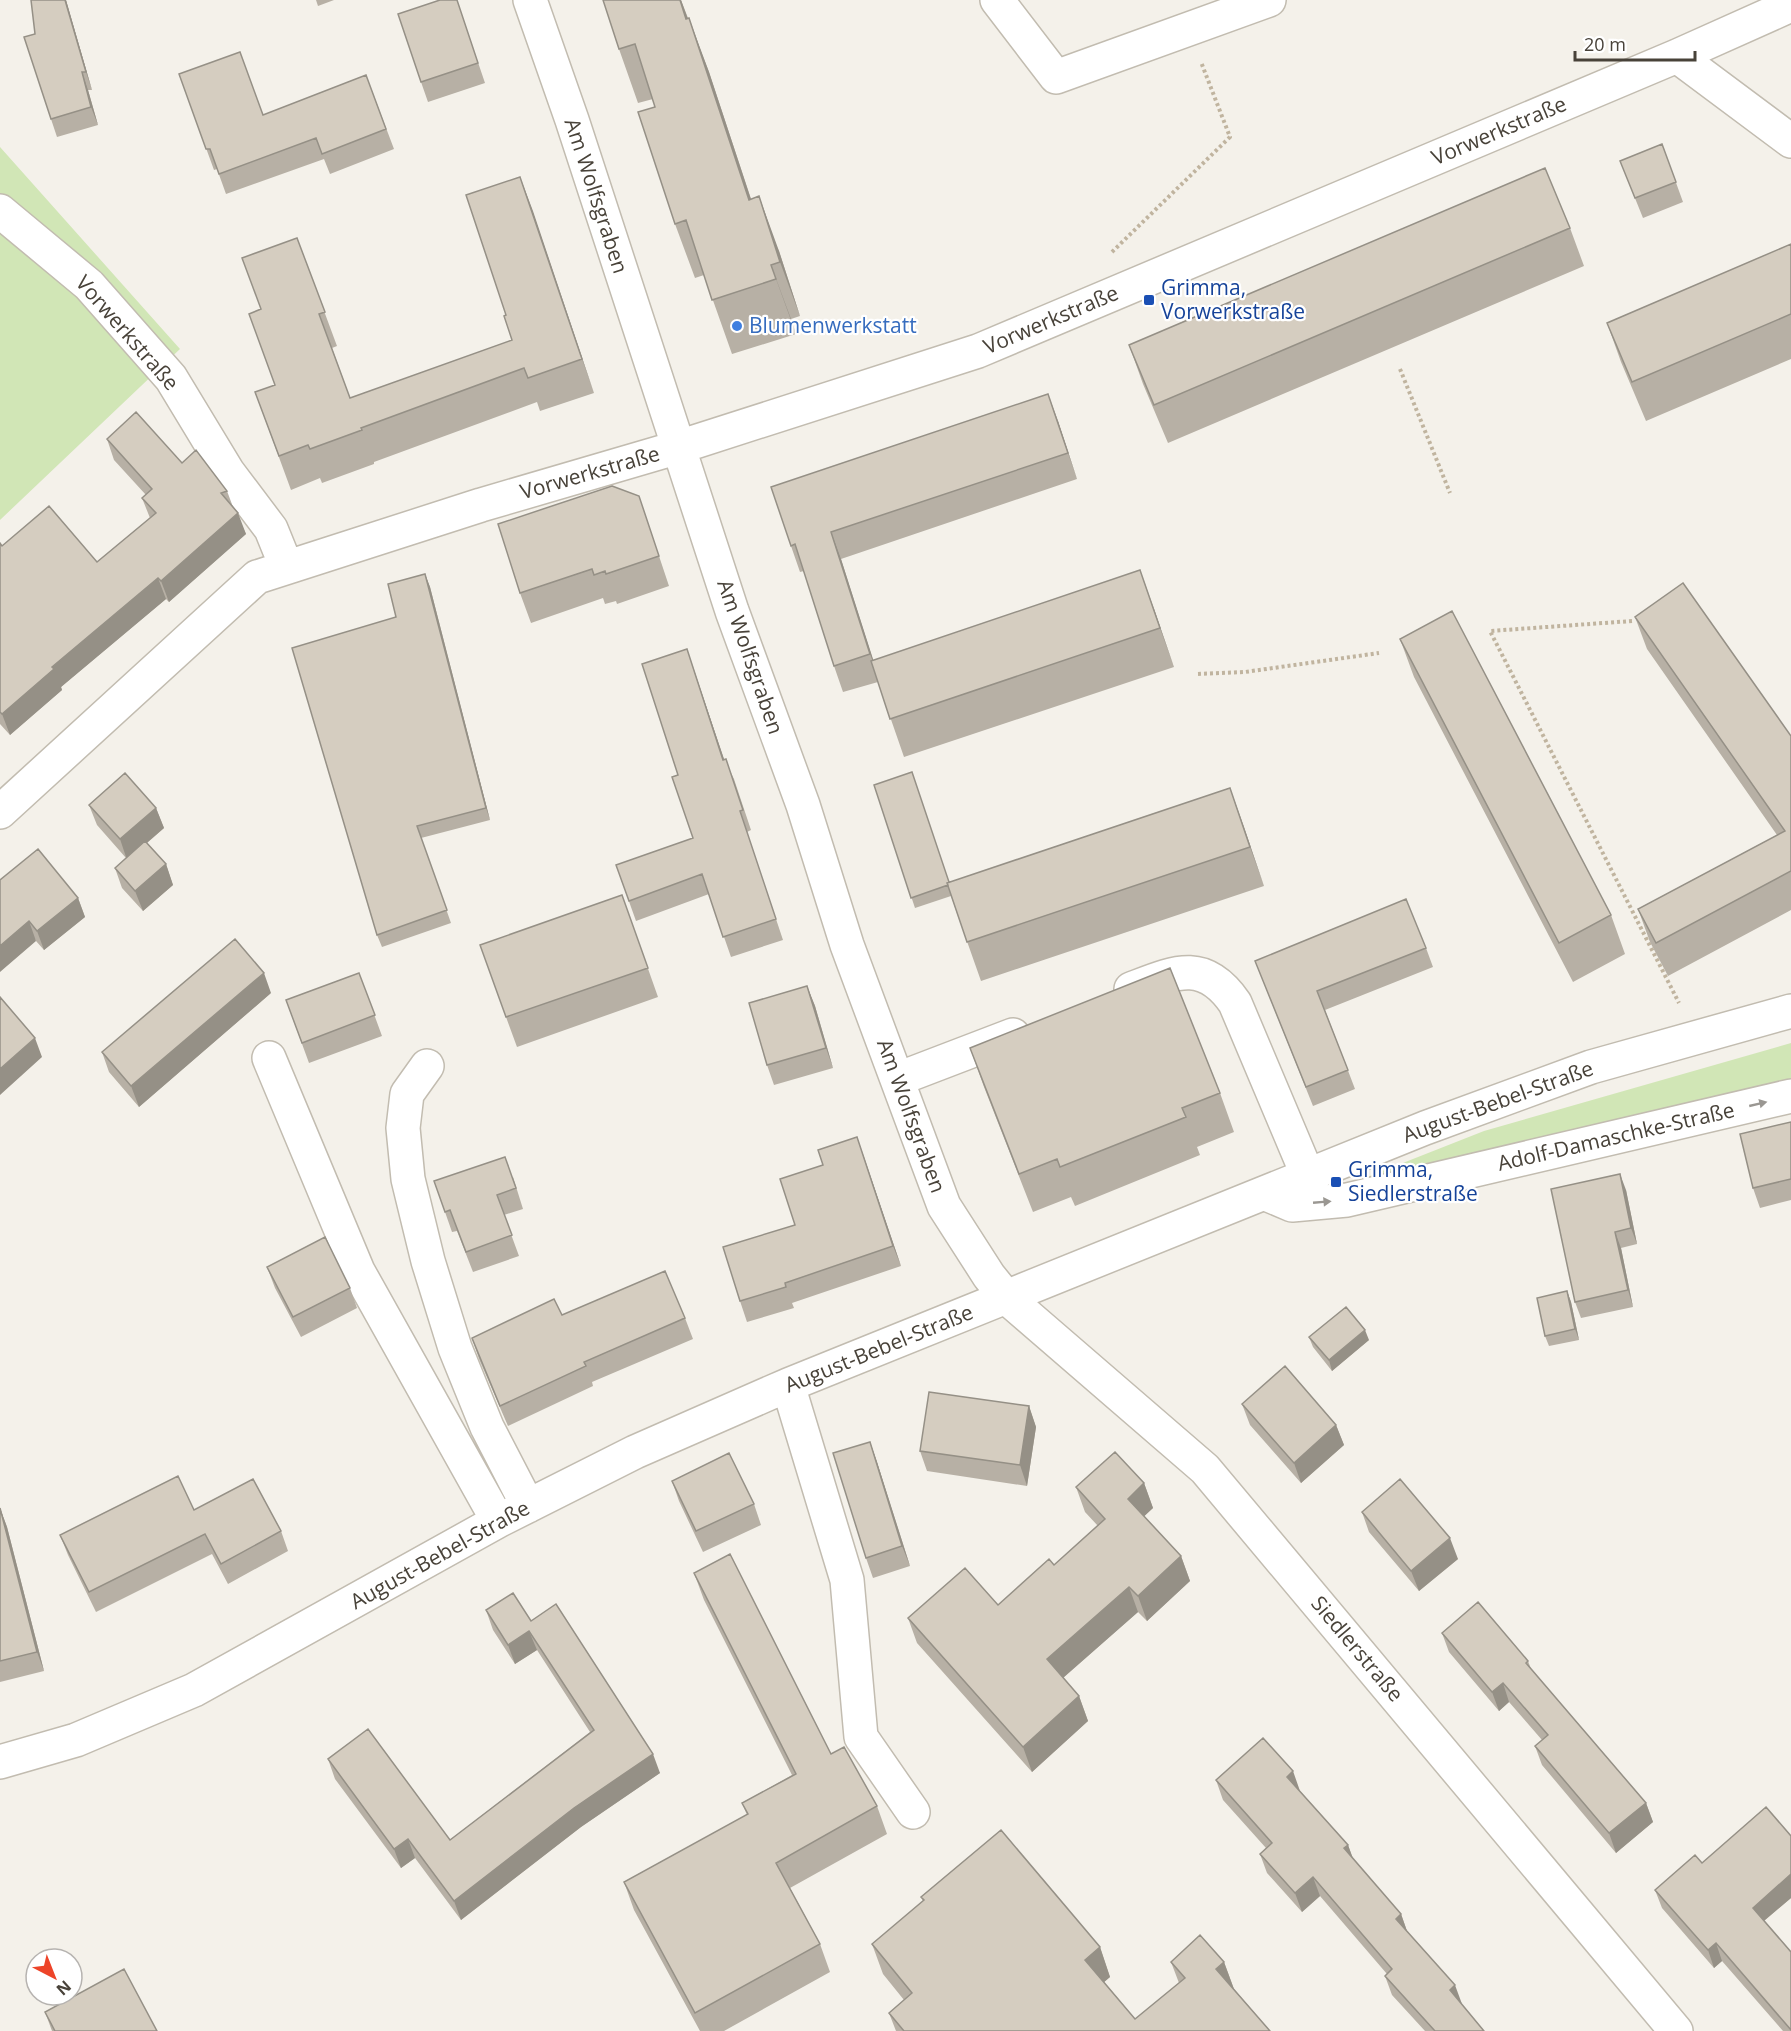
<svg xmlns="http://www.w3.org/2000/svg" width="1791" height="2031" font-family="'Open Sans',sans-serif">
  <style>
    .green { fill: #d1e6b6 }
    .lines { fill: none; stroke-linecap: round; stroke-linejoin: round }
    .minor-casing { stroke: #c2bcb0; stroke-width: 36 }
    .path { stroke: #c0b49f; stroke-width: 4; stroke-dasharray: 3 3; stroke-linecap: butt }
    .minor { stroke: #fff; stroke-width: 33 }
    .wall { fill: #b7b0a5 }
    .shaded-wall { fill: #959086 }
    .building { fill: #d5cdc0; stroke: #959086; stroke-width: 1.5 }
    .oneway { fill: #9a9792 }
    .transit-dot { fill: #1a4fb4; stroke: #fff; stroke-width: 2 }
    .shop-dot { fill: #3f7fe0; stroke: #fff; stroke-width: 2 }
    .labels { text-anchor: middle; stroke-width: 4.5; stroke-linejoin: round; paint-order: stroke }
    .street-label { font-size: 21px; fill: #484239; stroke: #fff }
    .transit-label { font-size: 21px; fill: #164399; stroke: #fff; text-anchor: start }
    .shop-label { font-size: 21px; fill: #366cbe; stroke: #fff; text-anchor: start }
  </style>
  <rect width="100%" height="100%" fill="#f4f1ea"/>
  <path class="green" d="M0,147L180,349L0,520Z
    M1791,1043V1086L1352,1183L1484,1131Z"/>
  <g class="lines">
    <defs>
      <path id="minor" d="M530,0L572,120L732,611L803,805L847,945L944,1206L989,1276L1007,1298L1205,1469L1676,2031
        M997,0L1056,77L1269,0
        M1677,56L1791,141
        M0,211L89,285L171,378L228,472L271,529L286,566
        M0,812L257,577L481,505L679,447L978,351L1677,56L1791,5
        M1131,989C1175,972 1204,958 1235,1003L1308,1176
        M269,1058L358,1271L498,1521
        M427,1066L407,1094L403,1128L408,1179L428,1261L455,1348L487,1427L528,1506
        M898,1079L1013,1035
        M1266,1194L1292,1205L1347,1200L1791,1096
        M788,1385L847,1580L861,1737L913,1812
        M0,1762L76,1740L194,1690L498,1521L635,1452L788,1385L1425,1128L1591,1067L1791,1011"/>
    </defs>
    <use href="#minor" class="minor-casing"/>
    <path class="path" d="M1112,252L1230,137L1201,62
      M1400,369L1450,493
      M1632,621L1490,631L1679,1003
      M1198,674L1245,672L1379,653"/>
    <use href="#minor" class="minor"/>
  </g>
  <path class="wall" d="M66,0L92,90H88L98,125L57,137L51,119L35,34Z
    M316,0H334L318,6Z
    M681,0L709,72L751,199L779,251L800,316L791,319L796,334L732,354L704,275L695,278L675,224L655,107L653,99L638,103L619,49Z
    M462,15L485,83L428,102L421,82Z
    M179,74L263,115L366,75L394,149L330,174L324,159L226,194L217,169L214,170Z
    M1662,144L1683,202L1643,218L1620,161Z
    M520,177L594,393L540,411L537,402L374,462V464L322,483L320,478L291,490L255,392L275,385L261,309L297,238L337,346L332,348L350,398L512,340L506,315Z
    M1570,228L1584,266L1168,443L1143,384L1129,345Z
    M1791,244V359L1646,421L1621,362L1607,323Z
    M1058,421L1077,479L841,559L873,660L1154,609L1174,667L904,757L878,682L843,692L834,666L804,571L800,572L791,546Z
    M107,439L182,463L227,491L233,507L246,534L169,602L166,599L61,687L62,690L10,735L0,724V543L2,546L97,562L150,518L142,498L146,495L114,460Z
    M639,496L669,586L617,604L616,601L605,604L603,598L531,623L520,593Z
    M425,574L430,587L490,820L421,838L451,923L382,947L377,935L396,617Z
    M1635,617L1791,736V910L1668,976L1650,942L1638,909L1777,835L1647,649Z
    M1400,639L1611,915L1625,954L1573,982L1414,677Z
    M694,670L724,759L734,779L751,830L747,832L783,940L731,957L709,894L636,921L616,865L693,838L678,775Z
    M874,785L950,882L1230,788L1264,886L981,981L951,896L915,908Z
    M89,805L156,808L164,828L147,843L166,864L173,885L143,911L122,888L115,868L126,858L97,825Z
    M0,880L78,898L85,917L44,950L36,941Z
    M622,895L658,997L517,1047L506,1017Z
    M1426,948L1433,967L1325,1010L1355,1089L1313,1106L1255,961Z
    M359,973L382,1036L309,1063L286,1000Z
    M807,986L815,1006L833,1068L774,1085L767,1065Z
    M271,993L139,1107L109,1072L102,1052Z
    M970,1048L1220,1093L1234,1132L1197,1147L1200,1155L1075,1206L1071,1197L1033,1212L984,1087Z
    M1791,1122V1200L1760,1208L1753,1188Z
    M857,1137L901,1266L792,1303L794,1308L747,1322L740,1301L795,1225L823,1165Z
    M513,1177L523,1209L504,1215L519,1256L473,1272L457,1231L452,1232L445,1212Z
    M1626,1190L1637,1244L1621,1248L1633,1307L1581,1318L1575,1302Z
    M267,1267L350,1288L357,1308L301,1337L275,1288Z
    M1567,1291L1571,1302L1579,1340L1549,1346L1545,1336Z
    M562,1315L685,1318L693,1339L592,1382L593,1386L508,1426L479,1359L472,1338Z
    M1309,1337L1369,1340L1332,1371L1313,1347Z
    M1242,1404L1336,1425L1344,1445L1301,1483L1250,1425Z
    M1029,1406L1036,1427L1027,1486L927,1471L920,1451Z
    M870,1442L877,1462L910,1566L873,1578L866,1558Z
    M672,1481L754,1504L761,1525L703,1552L679,1501Z
    M1144,1483L1153,1508L1144,1516L1181,1556L1190,1581L1147,1621L1138,1612L1063,1678L1079,1696L1088,1721L1032,1772L917,1643L908,1618L998,1605L1054,1565L1098,1526L1085,1512L1076,1487Z
    M0,1508L7,1527L44,1671L0,1682Z
    M194,1510L281,1531L288,1551L228,1584L212,1554L96,1612L68,1555L60,1535Z
    M1362,1512L1458,1559L1419,1591L1369,1532Z
    M694,1573L831,1754L877,1806L887,1834L790,1888L820,1944L830,1972L724,2031H700L634,1910L624,1882L747,1815L742,1803L792,1775L704,1600Z
    M486,1610L531,1621L660,1773L581,1827L461,1920L415,1858L401,1868L335,1779L328,1759L450,1840L590,1732L537,1650L515,1664L493,1630Z
    M1442,1633L1528,1661L1531,1669L1646,1803L1653,1822L1616,1853L1542,1765L1535,1746L1542,1740L1509,1702L1499,1711L1449,1652Z
    M1216,1780L1300,1791L1348,1845L1353,1859L1401,1914L1407,1931L1462,2005L1484,2031H1425L1392,1995L1385,1976L1387,1974L1320,1896L1302,1912L1267,1873L1260,1854L1266,1848L1223,1800Z
    M1791,1836V1898L1764,1921L1791,1952V2031H1783L1722,1961L1714,1968L1662,1908L1655,1890L1702,1863Z
    M921,1897L1100,1947L1110,1977L1104,1982L1135,2019L1179,1983L1171,1962H1224L1234,1989L1270,2031H896L889,2013L904,2000L883,1974L872,1944L923,1901Z
    M45,2012L157,2031H52Z"/>
  <path class="shaded-wall" d="M65,0H66L92,90L86,72Z
    M680,0H681L693,33L686,19Z
    M689,18L709,72L769,254L749,200Z
    M82,72L88,90L98,125L91,107Z
    M520,177L533,211L594,393L582,359Z
    M759,196L779,251L800,316L780,262Z
    M771,265L791,319L796,334L776,279Z
    M1048,394L1058,421L1077,479L1068,453Z
    M238,513L246,534L169,602L161,581Z
    M831,532L841,559L880,681L870,654Z
    M1140,570L1154,609L1174,667L1160,628Z
    M425,574L430,587L490,820L486,808Z
    M158,578L166,599L61,687L62,690L10,735L2,714L52,667Z
    M687,649L694,670L731,780L723,760Z
    M1230,788L1244,827L1264,886L1250,847Z
    M156,808L164,828L127,860L120,839Z
    M166,864L173,885L143,911L135,891Z
    M78,898L85,917L44,950L37,931Z
    M29,921L36,941L0,972V946Z
    M264,973L271,993L139,1107L131,1086Z
    M807,986L815,1006L833,1068L826,1048Z
    M35,1038L42,1057L0,1095V1069Z
    M857,1137L864,1157L901,1266L893,1246Z
    M1620,1174L1626,1190L1637,1244L1631,1228Z
    M1615,1232L1621,1248L1633,1307L1628,1290Z
    M1567,1291L1571,1302L1579,1340L1575,1329Z
    M1365,1330L1369,1340L1332,1371L1329,1360Z
    M1029,1406L1036,1427L1027,1486L1020,1465Z
    M1336,1425L1344,1445L1301,1483L1294,1463Z
    M870,1442L877,1462L910,1566L902,1546Z
    M1144,1483L1153,1508L1137,1523L1128,1499Z
    M0,1508L7,1527L44,1671L37,1652Z
    M1450,1538L1458,1559L1419,1591L1411,1571Z
    M1181,1556L1190,1581L1147,1621L1138,1596Z
    M1129,1587L1138,1612L1056,1684L1047,1659Z
    M529,1631L537,1650L515,1664L508,1645Z
    M1503,1683L1509,1702L1499,1711L1492,1692Z
    M1079,1696L1088,1721L1032,1772L1023,1747Z
    M653,1754L660,1773L581,1827L461,1920L454,1901L574,1808Z
    M1293,1771L1300,1791L1294,1796L1287,1777Z
    M1646,1803L1653,1822L1616,1853L1609,1833Z
    M408,1839L415,1858L401,1868L394,1849Z
    M1348,1845L1355,1864L1344,1848Z
    M1791,1874V1898L1759,1925L1753,1908Z
    M1313,1877L1320,1896L1302,1912L1295,1893Z
    M1401,1914L1408,1934L1396,1919Z
    M1716,1943L1722,1961L1714,1968L1708,1950Z
    M1100,1947L1110,1977L1096,1989L1085,1960Z
    M1224,1962L1235,1992L1216,1969Z
    M1455,1985L1462,2004L1457,2009L1450,1990Z"/>
  <path class="building" d="M31,0H65L86,72H82L91,107L51,119L24,37L35,34Z
    M440,0H457L478,63L421,82L398,14Z
    M603,0H680L686,19L689,18L749,200L759,196L780,262L771,265L776,279L712,300L686,220L675,224L638,112L655,107L635,44L619,49Z
    M240,52L263,115L366,75L386,129L322,154L316,138L219,174L210,149H206L179,74Z
    M1662,144L1676,182L1635,198L1620,161Z
    M1545,168L1570,228L1154,405L1129,345Z
    M520,177L582,359L528,378L524,368L361,428L362,430L310,449L308,445L279,456L255,392L275,385L249,314L261,309L242,258L297,238L325,312L319,314L350,398L512,340L504,316L506,315L466,195Z
    M1791,244V314L1632,382L1607,323Z
    M1048,394L1068,453L831,532L870,654L834,666L795,544L791,546L771,487Z
    M136,412L182,463L196,450L227,491L221,493L238,513L161,581L158,578L52,667L54,669L2,714L0,712V543L2,546L49,506L97,562L156,513L142,498L152,489L107,439Z
    M612,486L639,496L659,556L606,574L605,571L594,575L592,569L520,593L498,524Z
    M1140,570L1160,628L890,719L871,661Z
    M425,574L486,808L417,826L447,910L377,935L292,648L396,617L388,584Z
    M1683,583L1791,736V871L1656,943L1638,909L1785,831L1635,617Z
    M1452,611L1611,915L1559,943L1400,639Z
    M687,649L723,760L726,759L743,810L740,811L776,919L723,937L702,874L629,901L616,865L693,838L672,777L678,775L642,664Z
    M912,772L949,882L947,883L948,885L911,898L874,785Z
    M125,773L156,808L120,839L89,805Z
    M1230,788L1250,847L967,942L947,883Z
    M145,841L166,864L135,891L115,868Z
    M38,849L78,898L37,931L29,921L0,946V880Z
    M622,895L648,968L506,1017L480,945Z
    M1406,899L1426,948L1317,991L1348,1070L1306,1087L1255,961Z
    M235,939L264,973L131,1086L102,1052Z
    M1170,968L1220,1093L1182,1108L1186,1117L1060,1167L1057,1159L1019,1174L970,1048Z
    M359,973L375,1015L302,1043L286,1000Z
    M807,986L826,1048L767,1065L749,1003Z
    M0,997L35,1038L0,1069Z
    M1791,1122V1179L1753,1188L1740,1134Z
    M857,1137L893,1246L785,1283L786,1287L740,1301L723,1247L795,1225L780,1179L823,1165L818,1150Z
    M505,1157L516,1188L497,1195L512,1235L466,1252L450,1210L445,1212L434,1181Z
    M1620,1174L1631,1228L1615,1232L1628,1290L1575,1302L1551,1189Z
    M325,1237L350,1288L293,1317L267,1267Z
    M665,1271L685,1318L584,1362L586,1366L500,1406L472,1338L554,1299L562,1315Z
    M1567,1291L1575,1329L1545,1336L1537,1298Z
    M1346,1307L1365,1330L1329,1360L1309,1337Z
    M1285,1366L1336,1425L1294,1463L1242,1404Z
    M929,1392L1029,1406L1020,1465L920,1451Z
    M870,1442L902,1546L866,1558L833,1453Z
    M1115,1452L1144,1483L1128,1499L1181,1556L1138,1596L1129,1587L1047,1659L1079,1696L1023,1747L908,1618L965,1568L998,1605L1049,1559L1054,1565L1105,1519L1076,1487Z
    M729,1453L754,1504L696,1531L672,1481Z
    M178,1476L194,1510L253,1479L281,1531L221,1564L205,1534L89,1592L60,1535Z
    M1400,1479L1450,1538L1411,1571L1362,1512Z
    M0,1508L37,1652L0,1661Z
    M730,1554L831,1754L844,1747L877,1806L776,1863L820,1944L695,2013L624,1882L748,1814L742,1803L796,1774L694,1573Z
    M513,1593L531,1621L556,1604L653,1754L574,1808L454,1901L408,1839L394,1849L328,1759L368,1729L450,1840L594,1730L529,1631L508,1645L486,1610Z
    M1478,1602L1528,1661L1526,1663L1646,1803L1609,1833L1535,1746L1548,1735L1503,1683L1492,1692L1442,1633Z
    M1263,1738L1293,1771L1287,1777L1348,1845L1344,1848L1401,1914L1396,1919L1455,1985L1450,1990L1484,2031H1435L1385,1976L1392,1969L1313,1877L1295,1893L1260,1854L1272,1843L1216,1780Z
    M1766,1807L1791,1836V1874L1753,1908L1791,1952V2030L1716,1943L1708,1950L1655,1890L1695,1855L1702,1863Z
    M1001,1830L1100,1947L1085,1960L1135,2019L1185,1978L1171,1962L1200,1935L1224,1962L1216,1969L1270,2031H904L889,2013L912,1993L872,1944L924,1900L921,1897Z
    M124,1969L157,2031H55L45,2012Z"/>
  <defs><path id="oneway-solid" d="M-6-.8H1V-3.2L6.5 0L1 3.2V.8H-6Z" transform="scale(1.5)"/></defs>
  <g class="oneway">
    <use href="#oneway-solid" transform="translate(1758 1104) rotate(-13)"/>
    <use href="#oneway-solid" transform="translate(1322 1202) rotate(-5)"/>
  </g>
  <g class="transit-dot">
    <rect x="1143" y="294" width="12" height="12" rx="3"/>
    <rect x="1330" y="1176" width="12" height="12" rx="3"/>
  </g>
  <circle class="shop-dot" cx="737" cy="326" r="6"/>
  <g class="labels">
    <g class="street-label">
      <text transform="translate(1499 131) rotate(-23)" y="7">Vorwerkstraße</text>
      <text transform="translate(596 196) rotate(72)" y="7">Am Wolfsgraben</text>
      <text transform="translate(1051 320) rotate(-23)" y="7">Vorwerkstraße</text>
      <text transform="translate(127 333) rotate(49)" y="7">Vorwerkstraße</text>
      <text transform="translate(590 473) rotate(-16)" y="7">Vorwerkstraße</text>
      <text transform="translate(750 657) rotate(71)" y="7">Am Wolfsgraben</text>
      <text transform="translate(1498 1102) rotate(-20)" y="7">August-Bebel-Straße</text>
      <text transform="translate(911 1116) rotate(70)" y="7">Am Wolfsgraben</text>
      <text transform="translate(1616 1137) rotate(-13)" y="7">Adolf-Damaschke-Straße</text>
      <text transform="translate(879 1349) rotate(-22)" y="7">August-Bebel-Straße</text>
      <text transform="translate(440 1555) rotate(-29)" y="7">August-Bebel-Straße</text>
      <text transform="translate(1357 1649) rotate(50)" y="7">Siedlerstraße</text>
    </g>
    <g class="transit-label">
      <text x="1161" y="295">Grimma,<tspan x="1161" dy="24">Vorwerkstraße</tspan></text>
      <text x="1348" y="1177">Grimma,<tspan x="1348" dy="24">Siedlerstraße</tspan></text>
    </g>
    <g class="shop-label">
      <text x="749" y="333">Blumenwerkstatt</text>
    </g>
  </g>
  <g transform="translate(54 1977) rotate(138)"><circle r="28" fill="#ffffff" stroke="#b6b3b0" stroke-width="1.5"/>
  <path d="M0-4.5L10 22L0 15L-10 22Z" fill="#ed4429"/>
  <text y="-9" font-size="16" font-weight="bold" text-anchor="middle" fill="#484239">N</text>
  </g>
  <path d="M1575 51v9h120v-9" fill="none" stroke="#484239" stroke-width="3"/>
  <text x="1584" y="51" font-size="18" fill="#484239" stroke="#ffffff" stroke-width="4.5" paint-order="stroke">20 m</text>
</svg>
